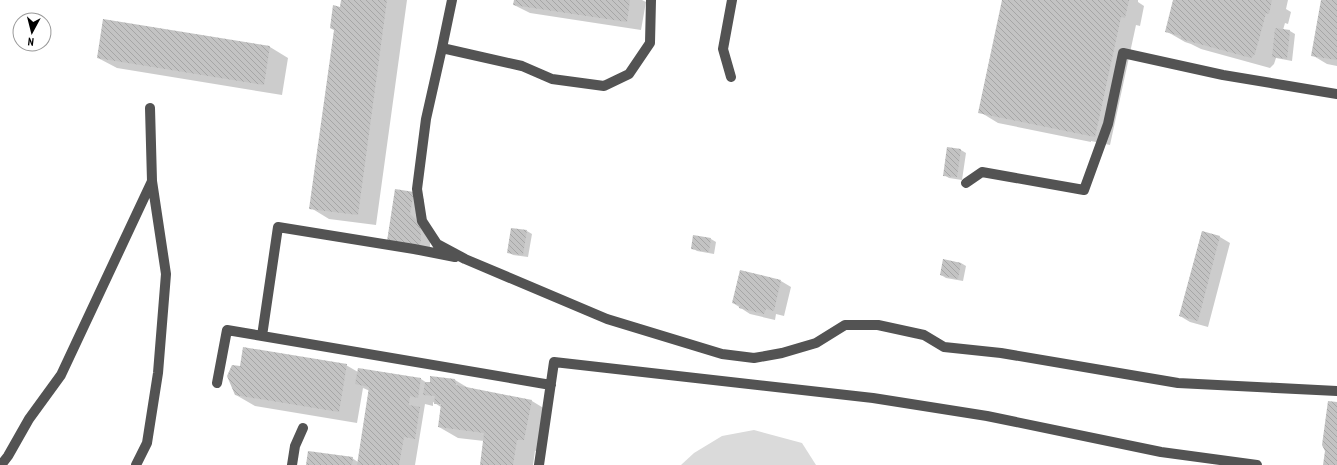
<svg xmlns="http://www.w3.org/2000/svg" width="1337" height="465" font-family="'PT Sans Narrow',sans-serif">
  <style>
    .green { fill: #dadada }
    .shadow { fill: #0003 }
    .building { fill: url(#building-back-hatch) }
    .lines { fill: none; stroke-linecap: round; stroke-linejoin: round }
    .minor { stroke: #535353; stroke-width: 10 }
  </style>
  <defs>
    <pattern id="building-back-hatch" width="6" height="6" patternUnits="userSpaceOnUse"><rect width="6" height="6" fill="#c3c3c3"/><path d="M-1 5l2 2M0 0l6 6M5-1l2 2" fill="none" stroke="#a6a6a6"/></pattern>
  </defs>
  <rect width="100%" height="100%" fill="#fff"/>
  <path class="green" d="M754,430L802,443L816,465H681L694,453L722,436Z"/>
  <path class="shadow" d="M342,0H407L376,225L329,219L311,208L335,30Z
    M515,0H642L646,2L641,30L530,13L514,5Z
    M1003,0H1138V2L1144,6L1140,26L1136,25L1110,145L1091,141V142L998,123L980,112Z
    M1174,0H1288L1286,9L1291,12L1288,24L1285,23L1283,30L1290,31L1295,34L1292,61L1276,58L1274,64L1270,68L1201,49L1191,44L1185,42L1166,31Z
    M1322,0H1337V66L1327,64L1312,55Z
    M270,47L288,58L282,95L117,68L98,58Z
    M948,148L961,150L966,153L962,180L949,178L944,175Z
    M413,193L424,199L420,221L430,229V251L388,240Z
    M527,231L532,234L528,257L513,255L508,252Z
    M1202,232L1220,237L1230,243L1208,327L1190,322L1180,316Z
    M711,239L716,242L714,254L697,251L692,248Z
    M944,260L961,263L966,266L963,281L946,278L941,275Z
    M781,281L791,287L784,316L776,314L775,320L750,314L733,303Z
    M346,365L358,372L421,379L427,383L455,380L470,389L532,401L550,412L543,450L535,451L533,465H481L484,441L458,438L439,427L441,407L433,402V406L425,404L415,465H307L352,458L358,462L370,391L363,388L357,423L255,406L236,395L241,368Z"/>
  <path class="building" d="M341,0H387L358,215L309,209L334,30L330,28L333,5L340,7Z
    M514,0H630L627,22L513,5Z
    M1002,0H1129L1125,18L1121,17L1095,137L978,113Z
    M1173,0H1272L1269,14L1266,13L1255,54L1251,58L1181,39V36L1165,32Z
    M1321,0H1337V60L1311,56Z
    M103,19L270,46L264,85L97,58Z
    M1275,28L1290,30L1287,59L1272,57Z
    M947,147L961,149L957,177L943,176Z
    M395,189L414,192L410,214L420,223L421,239L420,245L387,241Z
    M511,228L527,230L523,255L507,253Z
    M1202,231L1220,236L1198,321L1179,316Z
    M693,235L711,238L709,252L691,249Z
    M943,259L961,263L958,279L940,275Z
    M740,270L781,280L774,311L766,309L764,314L739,308L740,305L732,303Z
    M243,347L347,364L339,412L235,395L227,376L232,365L240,366Z
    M358,368L421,378L418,398L410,396L409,405L420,407L415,439L404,437L399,465H357L369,387L355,384Z
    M430,376L455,379L456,385L532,400L524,440H517L513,465H480L484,433L438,427L441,404H434L435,396L423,395L425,382H430Z
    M1328,401L1337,402V465H1323L1325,451L1322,445Z
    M308,451L353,457L352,465H306Z"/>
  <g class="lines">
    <path class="minor" d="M452,0L442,48L522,66L552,79L604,86L629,74L650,43L651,0
      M442,48L426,119L417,189L422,221L437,244L465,259L607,319L722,354L754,358L782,353L816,343L845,325H878L924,335L944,347L1001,353L1178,383L1337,391
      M731,77L723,49L732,0
      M150,108L152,181
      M966,183L982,172L1084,190L1108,124L1123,53L1223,75L1337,94
      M262,336L278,227L414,249L455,257
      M217,383L227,330L551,385
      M1,465L8,456L29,419L61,375L152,181L166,274L158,373L147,443L136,465
      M292,465L295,446L303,428
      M539,465L554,362L873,398L987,416L1161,452L1257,465"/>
  </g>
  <g transform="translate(32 32) rotate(187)"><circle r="19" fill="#ffffff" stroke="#999999"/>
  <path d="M0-3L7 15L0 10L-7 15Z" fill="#000000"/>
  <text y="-6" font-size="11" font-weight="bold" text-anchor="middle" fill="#000000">N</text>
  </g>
</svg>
